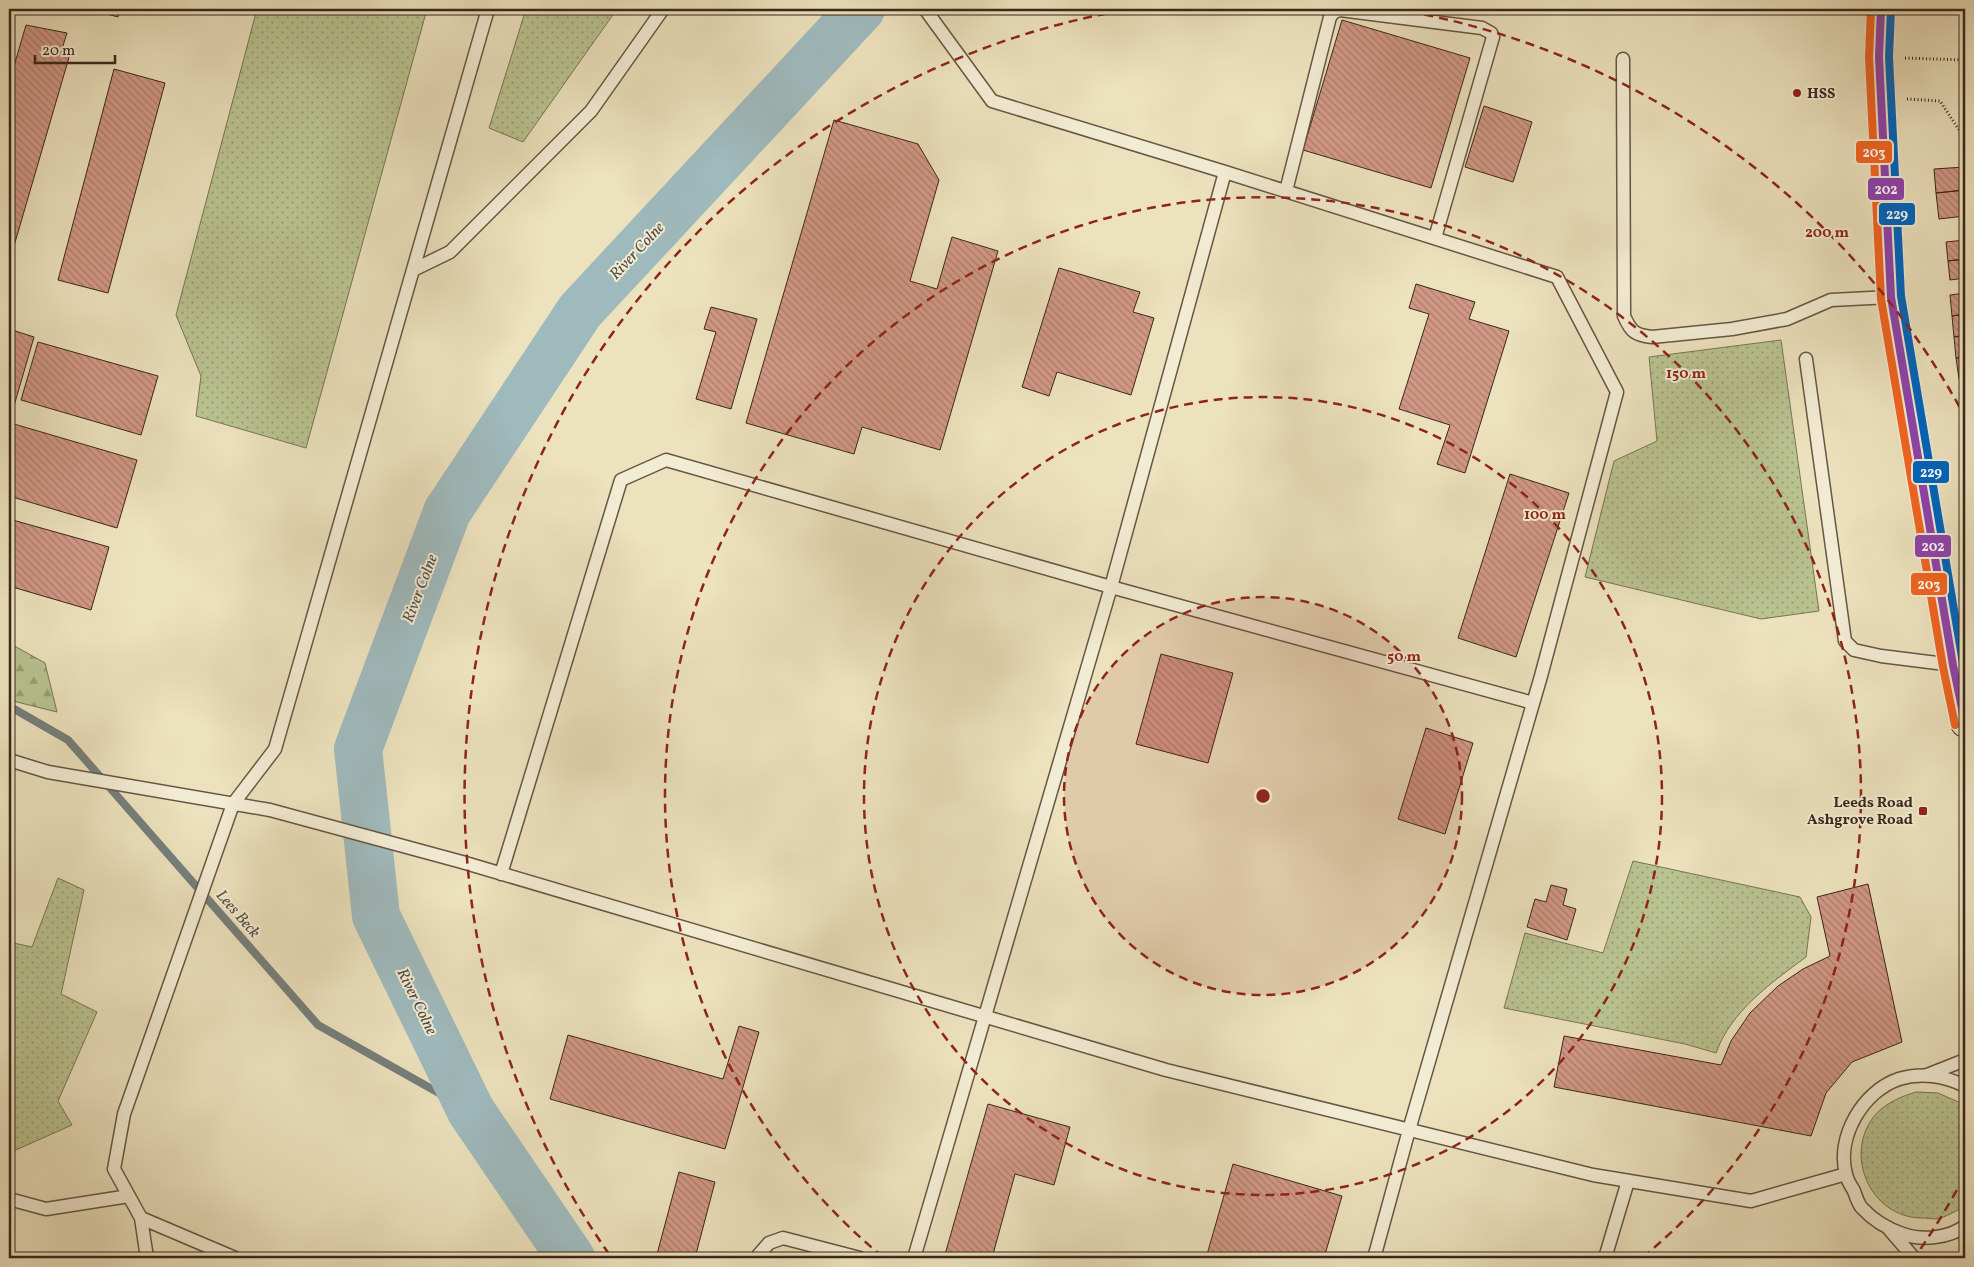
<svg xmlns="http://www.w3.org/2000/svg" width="1974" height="1267" font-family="Vollkorn,serif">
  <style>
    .grass { fill: url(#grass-dots); stroke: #797555 }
    .forest { fill: url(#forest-firs); stroke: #797555 }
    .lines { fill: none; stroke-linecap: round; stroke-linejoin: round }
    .stream { stroke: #767f7c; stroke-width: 8 }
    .river { stroke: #9fbabd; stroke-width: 48 }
    .building { fill: url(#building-back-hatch); stroke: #39271a }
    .service-casing { stroke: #665643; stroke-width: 15 }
    .primary-casing { stroke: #39271a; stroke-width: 30 }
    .path { stroke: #39271a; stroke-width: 3; stroke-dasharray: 1 2.5; stroke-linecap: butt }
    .service { stroke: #f3ecd4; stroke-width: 12 }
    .primary { stroke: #ece2bd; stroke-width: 28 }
    .bus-1-casing { stroke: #f3ecd4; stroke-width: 11 }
    .bus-2-casing { stroke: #f3ecd4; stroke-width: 11 }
    .bus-3-casing { stroke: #f3ecd4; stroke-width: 11 }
    .bus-1 { stroke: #8e44ad; stroke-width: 8 }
    .bus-2 { stroke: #f26522; stroke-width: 8 }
    .bus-3 { stroke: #0065bd; stroke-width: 8 }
    .ring { fill: none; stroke: #8f2418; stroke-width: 2.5; stroke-dasharray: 9 6 }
    .poi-dot { fill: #8f2418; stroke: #f3ecd4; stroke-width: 2 }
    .labels { text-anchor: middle; stroke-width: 4; stroke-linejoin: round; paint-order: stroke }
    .poi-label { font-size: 15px; font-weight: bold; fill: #39271a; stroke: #f3ecd4; text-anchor: start }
    .water-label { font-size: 16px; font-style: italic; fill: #524c43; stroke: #f3ecd4 }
    .centre { fill: #8f2418; stroke: #f3ecd4; stroke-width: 2.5 }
    .ring-label { font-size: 15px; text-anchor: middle; font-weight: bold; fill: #8f2418; stroke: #f3ecd4; stroke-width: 4; stroke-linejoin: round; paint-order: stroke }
    .line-badge { stroke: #f3ecd4; stroke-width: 2 }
    .badge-label { font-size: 14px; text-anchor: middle; font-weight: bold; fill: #fff }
  </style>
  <defs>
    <pattern id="grass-dots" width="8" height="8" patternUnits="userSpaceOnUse" patternTransform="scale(1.25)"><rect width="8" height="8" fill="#b9c390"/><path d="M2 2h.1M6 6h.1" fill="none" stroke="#979e75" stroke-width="1.8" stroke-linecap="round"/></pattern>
    <pattern id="forest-firs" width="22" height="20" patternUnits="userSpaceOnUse" patternTransform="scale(1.25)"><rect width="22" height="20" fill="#b9c390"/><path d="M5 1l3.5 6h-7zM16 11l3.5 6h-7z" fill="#979e75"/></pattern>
    <pattern id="building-back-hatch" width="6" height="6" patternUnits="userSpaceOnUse" patternTransform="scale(1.25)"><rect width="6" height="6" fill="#d29886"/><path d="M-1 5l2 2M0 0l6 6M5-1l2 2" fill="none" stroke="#ab7c6d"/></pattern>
  </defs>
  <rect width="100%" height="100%" fill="#ece2bd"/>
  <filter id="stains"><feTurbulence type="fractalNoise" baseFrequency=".004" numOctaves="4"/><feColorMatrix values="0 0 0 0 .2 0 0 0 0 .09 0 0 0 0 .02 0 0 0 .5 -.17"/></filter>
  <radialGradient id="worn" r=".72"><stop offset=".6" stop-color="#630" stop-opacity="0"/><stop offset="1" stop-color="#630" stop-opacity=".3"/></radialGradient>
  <path class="grass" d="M257,9H427L306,448L196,416L201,376L176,315Z
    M526,9H617L523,142L489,128Z
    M1781,340L1819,611L1761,619L1585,577L1614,461L1657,441L1649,357Z
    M1633,861L1800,897L1811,917L1806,957C1771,983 1731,1011 1716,1053L1685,1044L1504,1008L1525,933L1603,953Z
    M58,878L84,890L61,994L97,1012L58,1101L72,1125L9,1153V942L32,947Z
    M1916,1092L1938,1093L1963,1104L1965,1106V1206C1958,1210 1949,1215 1941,1218C1936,1220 1928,1218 1922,1218C1870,1218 1842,1153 1876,1114C1886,1103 1902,1096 1916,1092Z"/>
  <path class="forest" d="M9,643L45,663L57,712L9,700Z"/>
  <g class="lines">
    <path class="stream" d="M9,706L68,740L318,1025L471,1111"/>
    <path class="river" d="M571,1258L471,1111L376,916L358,749L447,512L580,311L861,9"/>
  </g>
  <path class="building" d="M88,9H120L118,17Z
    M1342,20L1470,58L1431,188L1303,150Z
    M26,25L67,33L61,52L70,54L9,263V83Z
    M114,69L165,83L108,293L58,280Z
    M1484,106L1532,122L1513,182L1465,167Z
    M834,120L918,144L939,180L910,281L937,289L952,237L998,251L940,450L862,427L854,454L746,423Z
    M1965,167V190L1936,193L1934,169Z
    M1965,190V216L1939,219L1936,193Z
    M1965,240V259L1948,261L1946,242Z
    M1965,259V278L1950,280L1948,261Z
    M1059,268L1140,292L1133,312L1154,318L1131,395L1057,372L1049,396L1022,387Z
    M1416,284L1475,302L1469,319L1509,331L1465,473L1437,464L1450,425L1399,409L1429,314L1409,308Z
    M1965,293V314L1952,316L1950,295Z
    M711,307L757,319L731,409L696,399L716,332L704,329Z
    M1965,314V335L1954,337L1952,316Z
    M9,329L34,337L9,423Z
    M1965,335V357L1956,358L1954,337Z
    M38,342L158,376L141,435L21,400Z
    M1965,357V378L1959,379L1956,358Z
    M14,424L137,460L117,528L9,496V441Z
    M1510,474L1569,493L1516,657L1458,638Z
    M9,519L109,547L91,610L9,586Z
    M1161,654L1233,673L1208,763L1136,744Z
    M1426,728L1473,743L1445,834L1398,819Z
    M1868,884L1902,1042L1852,1062L1826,1093L1811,1136L1554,1087L1564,1036L1721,1065L1731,1041L1750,1013L1778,986L1803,969L1830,956L1817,897Z
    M1551,885L1567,889L1563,905L1576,909L1567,940L1527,927L1535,899L1546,902Z
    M739,1026L759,1032L725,1149L550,1099L568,1035L723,1079Z
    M988,1104L1070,1127L1054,1185L1015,1174L992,1258H944Z
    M1233,1164L1342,1196L1324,1258H1206Z
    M679,1172L715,1182L695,1258H656Z"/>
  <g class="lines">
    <defs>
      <path id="service" d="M925,9L992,101L1225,172L1557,277L1617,392L1541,676L1409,1130L1374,1258
        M1623,59L1624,316C1631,332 1635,335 1652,337L1732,329L1787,319L1831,300L1891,297
        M1286,191L1330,17L1334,12L1340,10L1482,28L1491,33L1493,37L1435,238
        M413,270L450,252L591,111L663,9
        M1806,359L1845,641L1854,650L1881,656L1953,665
        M9,760L48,772L270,810L462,862L1166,1070L1593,1175L1751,1201L1846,1174
        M501,874L621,480L666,460L1111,587L1533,703
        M1927,1075L1965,1060
        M1965,1086C1945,1076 1921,1072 1899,1079C1863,1091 1836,1137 1846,1174C1847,1180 1851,1186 1854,1191C1856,1196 1858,1204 1862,1208C1873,1220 1888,1229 1903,1234C1922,1241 1949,1238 1965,1226
        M9,1199L46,1209L129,1196
        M141,1218L147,1258
        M1889,1229L1914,1258
        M235,1258L141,1218L114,1169L124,1114L233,804L275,749L488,9
        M756,1258L769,1243L783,1238L860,1258
        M914,1258L1111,587L1225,172
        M1605,1258L1628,1181"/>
      <path id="primary" d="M1881,9L1879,57L1891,297L1953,665L1965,723"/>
    </defs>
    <use href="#service" class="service-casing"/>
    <use href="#primary" class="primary-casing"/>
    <path class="path" d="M1905,58L1965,60
      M1907,99L1940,101L1965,139"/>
    <use href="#service" class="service"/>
    <use href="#primary" class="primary"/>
    <defs>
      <path id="bus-1" d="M1881,9L1879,57L1891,297L1953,665L1965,723"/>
      <path id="bus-2" d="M1871,9L1869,57L1881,299L1943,667L1955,725"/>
      <path id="bus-3" d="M1891,9L1889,57L1901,296L1965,675"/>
    </defs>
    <use href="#bus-1" class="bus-1-casing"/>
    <use href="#bus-2" class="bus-2-casing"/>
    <use href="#bus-3" class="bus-3-casing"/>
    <use href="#bus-1" class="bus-1"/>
    <use href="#bus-2" class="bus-2"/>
    <use href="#bus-3" class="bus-3"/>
  </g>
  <circle cx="1263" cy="796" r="199" fill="#8f2418" fill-opacity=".12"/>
  <g class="ring">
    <circle cx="1263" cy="796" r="199"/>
    <circle cx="1263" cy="796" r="399"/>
    <path d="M883 1257A598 598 0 1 1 1643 1257"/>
    <path d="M1964 1177A798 798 0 0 1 1917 1254M609 1254A798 798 0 0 1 1131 9M1395 9A798 798 0 0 1 1964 415"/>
  </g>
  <g class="poi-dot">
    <circle cx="1797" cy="93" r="5"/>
    <rect x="1918" y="806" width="10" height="10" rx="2.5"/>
  </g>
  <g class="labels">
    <g class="poi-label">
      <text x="1807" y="98">HSS</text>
      <text x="1913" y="807" text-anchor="end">Leeds Road<tspan x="1913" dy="17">Ashgrove Road</tspan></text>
    </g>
    <g class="water-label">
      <text transform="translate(636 250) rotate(-47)" y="6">River Colne</text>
      <text transform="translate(419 588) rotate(-69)" y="6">River Colne</text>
      <text transform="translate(239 913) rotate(49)" y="6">Lees Beck</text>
      <text transform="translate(418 1001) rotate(64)" y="6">River Colne</text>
    </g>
  </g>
  <circle cx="1263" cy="796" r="8" class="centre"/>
  <g class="ring-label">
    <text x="1827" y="237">200 m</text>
    <text x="1686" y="378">150 m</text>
    <text x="1545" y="519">100 m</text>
    <text x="1404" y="661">50 m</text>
  </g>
  <g class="line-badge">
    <rect x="1855" y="140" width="38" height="24" rx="5" fill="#f26522"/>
    <rect x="1867" y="177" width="38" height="24" rx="5" fill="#8e44ad"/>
    <rect x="1878" y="202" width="38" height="24" rx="5" fill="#0065bd"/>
    <rect x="1912" y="460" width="38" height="24" rx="5" fill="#0065bd"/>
    <rect x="1914" y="534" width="38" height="24" rx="5" fill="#8e44ad"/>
    <rect x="1910" y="572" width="38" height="24" rx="5" fill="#f26522"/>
  </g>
  <g class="badge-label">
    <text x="1874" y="157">203</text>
    <text x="1886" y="194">202</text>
    <text x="1897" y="219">229</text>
    <text x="1931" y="477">229</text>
    <text x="1933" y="551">202</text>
    <text x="1929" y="589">203</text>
  </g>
  <rect width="1974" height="1267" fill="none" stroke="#ece2bd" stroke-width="30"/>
  <rect x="10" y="10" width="1954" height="1247" fill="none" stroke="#39271a" stroke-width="2.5"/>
  <rect x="15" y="15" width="1944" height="1237" fill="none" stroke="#39271a"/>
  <path d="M35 55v8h80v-8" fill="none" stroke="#39271a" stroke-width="2.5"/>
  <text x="42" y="55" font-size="15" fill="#39271a" stroke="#f3ecd4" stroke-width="4" paint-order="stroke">20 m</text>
  <rect width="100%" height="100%" filter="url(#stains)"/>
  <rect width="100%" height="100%" fill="url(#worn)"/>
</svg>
